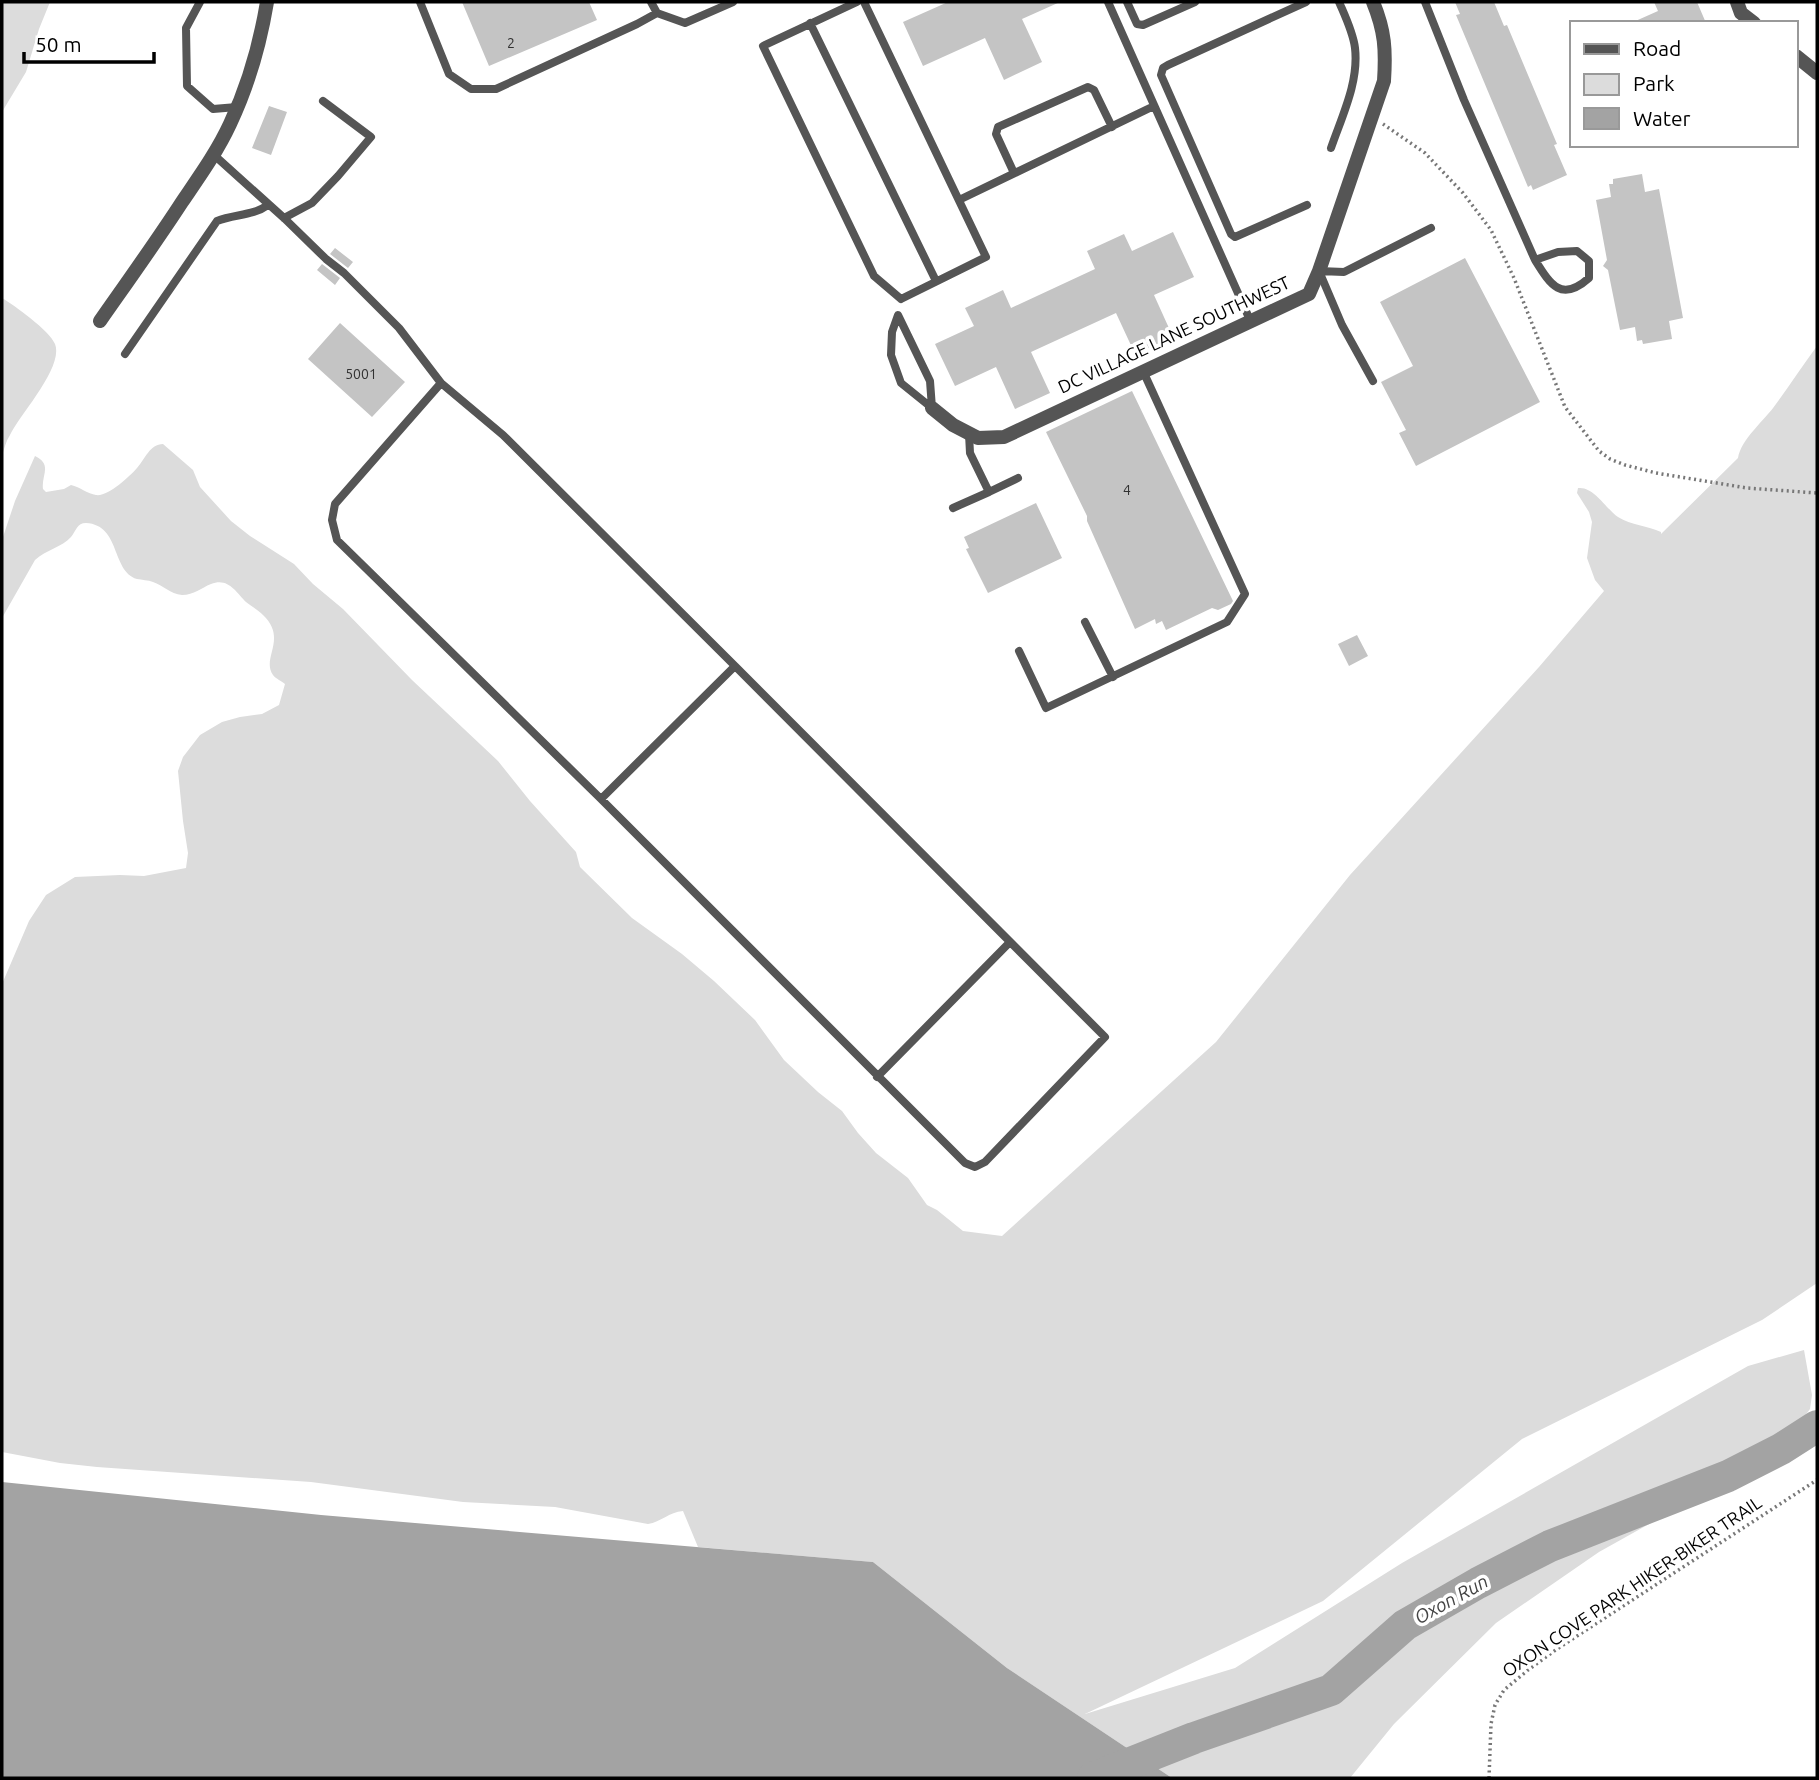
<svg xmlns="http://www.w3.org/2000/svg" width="1819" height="1780" font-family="Ubuntu,sans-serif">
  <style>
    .green { fill: #dcdcdc }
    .water { fill: #a3a3a3 }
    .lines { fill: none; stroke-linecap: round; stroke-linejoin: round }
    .river { stroke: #a3a3a3; stroke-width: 32 }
    .building { fill: #c4c4c4 }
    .path { stroke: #777; stroke-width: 3.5; stroke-dasharray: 2 3.5; stroke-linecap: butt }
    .lane { stroke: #555; stroke-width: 8 }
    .street { stroke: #555; stroke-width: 14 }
    .labels { text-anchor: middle; stroke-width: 7; stroke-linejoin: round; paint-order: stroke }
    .number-label { font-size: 14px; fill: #313131 }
    .street-label { font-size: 18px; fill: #000; stroke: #fff }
    .water-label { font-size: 19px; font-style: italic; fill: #444; stroke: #fff }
  </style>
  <rect width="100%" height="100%" fill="#fff"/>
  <path class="green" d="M2,2H50L39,29L26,72L2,112Z
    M2,298C14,305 50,331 55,344C64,367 20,414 10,435C6,441 4,449 2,456Z
    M1817,346V1283L1762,1320L1522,1439L1323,1601L1085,1714L1235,1668L1402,1563L1748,1366L1804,1350L1812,1395L1810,1409L1778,1452L1599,1552L1496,1623L1394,1724L1350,1778H1172L1007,1668L873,1562L698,1547L683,1511C669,1512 661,1522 648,1524L555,1507L463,1502L311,1482L97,1467L60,1463L2,1452V984L29,921L46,895L75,877L120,875L144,876L186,868L188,853L183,821L178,771L183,757L200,735L222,722L240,717L262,714L279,705L285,684C282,681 276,679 273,675C261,658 288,639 263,615C258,610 251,606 246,602C236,592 228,577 211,584C201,588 194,595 182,595C170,594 163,585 153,582C148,580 142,580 137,579C111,571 121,525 86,523C77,523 76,531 71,537C62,547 46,550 35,560L2,618V540L15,501L35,456C53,465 41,475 43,489L46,492L64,489L71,485C80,487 88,494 96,495C108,497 129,477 137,468C145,459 150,444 163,444L193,470L200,487L231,521L250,536L294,564L313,584L343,609L412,680L498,761L530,801L576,852L580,867L632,918L682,954L714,981L755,1020L784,1060L818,1092L842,1111L858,1133L876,1153L908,1178L927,1205L937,1210L963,1231L1002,1236L1216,1042L1350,875L1539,667L1604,591L1595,580L1587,558L1592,522L1589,512L1577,493L1578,488C1594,486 1606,509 1618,517C1631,525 1648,526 1661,532V534L1738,458C1741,439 1765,420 1776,404C1790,385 1803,365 1817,346Z"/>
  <path class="water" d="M2,1482L321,1515L873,1562L1007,1668L1172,1778H2Z"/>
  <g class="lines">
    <path class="river" d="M1093,1778L1194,1738L1331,1690L1405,1625L1478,1583L1550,1546L1728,1476L1781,1449L1817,1426"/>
  </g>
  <path class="building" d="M462,2H589L597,20L489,66Z
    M948,2H1060L1022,19L1042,62L1004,80L985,38L923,66L903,22Z
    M1455,2H1494L1504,26L1507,25L1557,144L1554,145L1567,175L1533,190L1531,185L1528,187L1456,15L1460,14Z
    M1654,2H1697L1706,23H1631L1658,11Z
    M269,106L287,112L271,155L252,148Z
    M1642,174L1645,192L1659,189L1683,318L1669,321L1672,339L1643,344L1642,340L1637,341L1635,327L1620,330L1608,270L1603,266L1607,260L1596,200L1611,197L1609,184H1613V179Z
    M1173,232L1194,277L1154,295L1173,337L1135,354L1116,313L1031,352L1050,393L1015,409L996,367L955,386L935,344L974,326L965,308L1003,290L1011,308L1095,269L1087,251L1124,234L1132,251Z
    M335,248L353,262L348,268L330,254Z
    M1465,258L1540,402L1416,466L1399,433L1406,430L1381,382L1413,366L1380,302Z
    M322,264L340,278L335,285L317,270Z
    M340,323L405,382L372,417L308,359Z
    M1132,391L1233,601L1231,604L1218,610L1212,608L1166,630L1162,621L1156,624L1155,619L1135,629L1087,521V516L1046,432Z
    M1036,503L1062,558L988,593L966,549L969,548L964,537Z
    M1357,635L1368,656L1349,666L1338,644Z"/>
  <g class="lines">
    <path class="path" d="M1383,124L1425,153L1463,193L1491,230L1514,278L1565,407L1599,451L1610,459L1625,465L1656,473L1747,488L1817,493
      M1489,1778L1491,1724L1495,1705L1504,1690L1528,1670L1557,1649L1817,1480"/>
    <path class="lane" d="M200,2L186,28L187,86L213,109L237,107
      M420,2L449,74L471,89H496L637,24L657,13L685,23L733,2
      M651,2L657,13
      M857,2L763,46L874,276L901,299
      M864,2L986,257L901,299
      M1108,2L1250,320
      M1127,2L1137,24L1143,25L1195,2
      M1306,2L1168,65L1163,68L1161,75L1231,234L1235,237L1307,205
      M1425,2L1464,100L1535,260C1550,284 1561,303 1589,278V261L1577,251L1558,252L1535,260
      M810,23L936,281
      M1331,148C1342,116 1359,82 1355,48C1353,32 1345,16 1339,2
      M214,155L284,218L326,259L344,273L399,328L441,383L335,504L332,520L337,540L601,799L735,666L503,435L441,383
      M1014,173L996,134L998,127L1088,87L1094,90L1112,127
      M959,200L1154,106
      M284,218L312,203L338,176L371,137L323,101
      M898,315L930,381L932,408L901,383L891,355L892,332Z
      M125,354L217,221C234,214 253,216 268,205
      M1373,381L1342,325L1319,271L1344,272L1431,228
      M989,492L1018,478
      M953,508L989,492L970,453L969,434
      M1085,622L1113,677
      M1019,651L1046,708L1227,622L1245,594L1143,371
      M601,799L965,1163L975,1167L985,1162L1105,1037L735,666
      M877,1077L1010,942"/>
    <path class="street" d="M1737,2L1741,13L1754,23
      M1796,56L1817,73
      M100,321C128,281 156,242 182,202C199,177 217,152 230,124C248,86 260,44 267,2
      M932,408L953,425L978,438L1004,437L1309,294L1319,271L1384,81C1386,50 1385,31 1373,2"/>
  </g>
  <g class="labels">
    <g class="number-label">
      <text x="511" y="48">2</text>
      <text x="361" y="379">5001</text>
      <text x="1127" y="495">4</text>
    </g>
    <g class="street-label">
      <text transform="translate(1174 335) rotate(-25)" y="6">DC VILLAGE LANE SOUTHWEST</text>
      <text transform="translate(1632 1587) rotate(-34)" y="6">OXON COVE PARK HIKER-BIKER TRAIL</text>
    </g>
    <g class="water-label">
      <text transform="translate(1451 1599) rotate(-29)" y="7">Oxon Run</text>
    </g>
  </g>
  <rect width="1819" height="1780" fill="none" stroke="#000000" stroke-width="7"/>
  <rect x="1570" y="21" width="228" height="126" fill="#ffffff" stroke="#999999" stroke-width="2"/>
  <rect x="1584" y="44" width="35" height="10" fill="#555555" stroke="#999999" stroke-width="2"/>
  <text x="1633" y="56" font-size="21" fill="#000000">Road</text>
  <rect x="1584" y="74" width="35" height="21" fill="#dcdcdc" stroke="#999999" stroke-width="2"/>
  <text x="1633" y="91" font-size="21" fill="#000000">Park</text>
  <rect x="1584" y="108" width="35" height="21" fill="#a3a3a3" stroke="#999999" stroke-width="2"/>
  <text x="1633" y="126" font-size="21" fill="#000000">Water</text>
  <path d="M24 52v10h130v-10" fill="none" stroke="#000000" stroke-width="3.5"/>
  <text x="35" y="52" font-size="21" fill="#000000" stroke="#ffffff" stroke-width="5" paint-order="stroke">50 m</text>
</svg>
